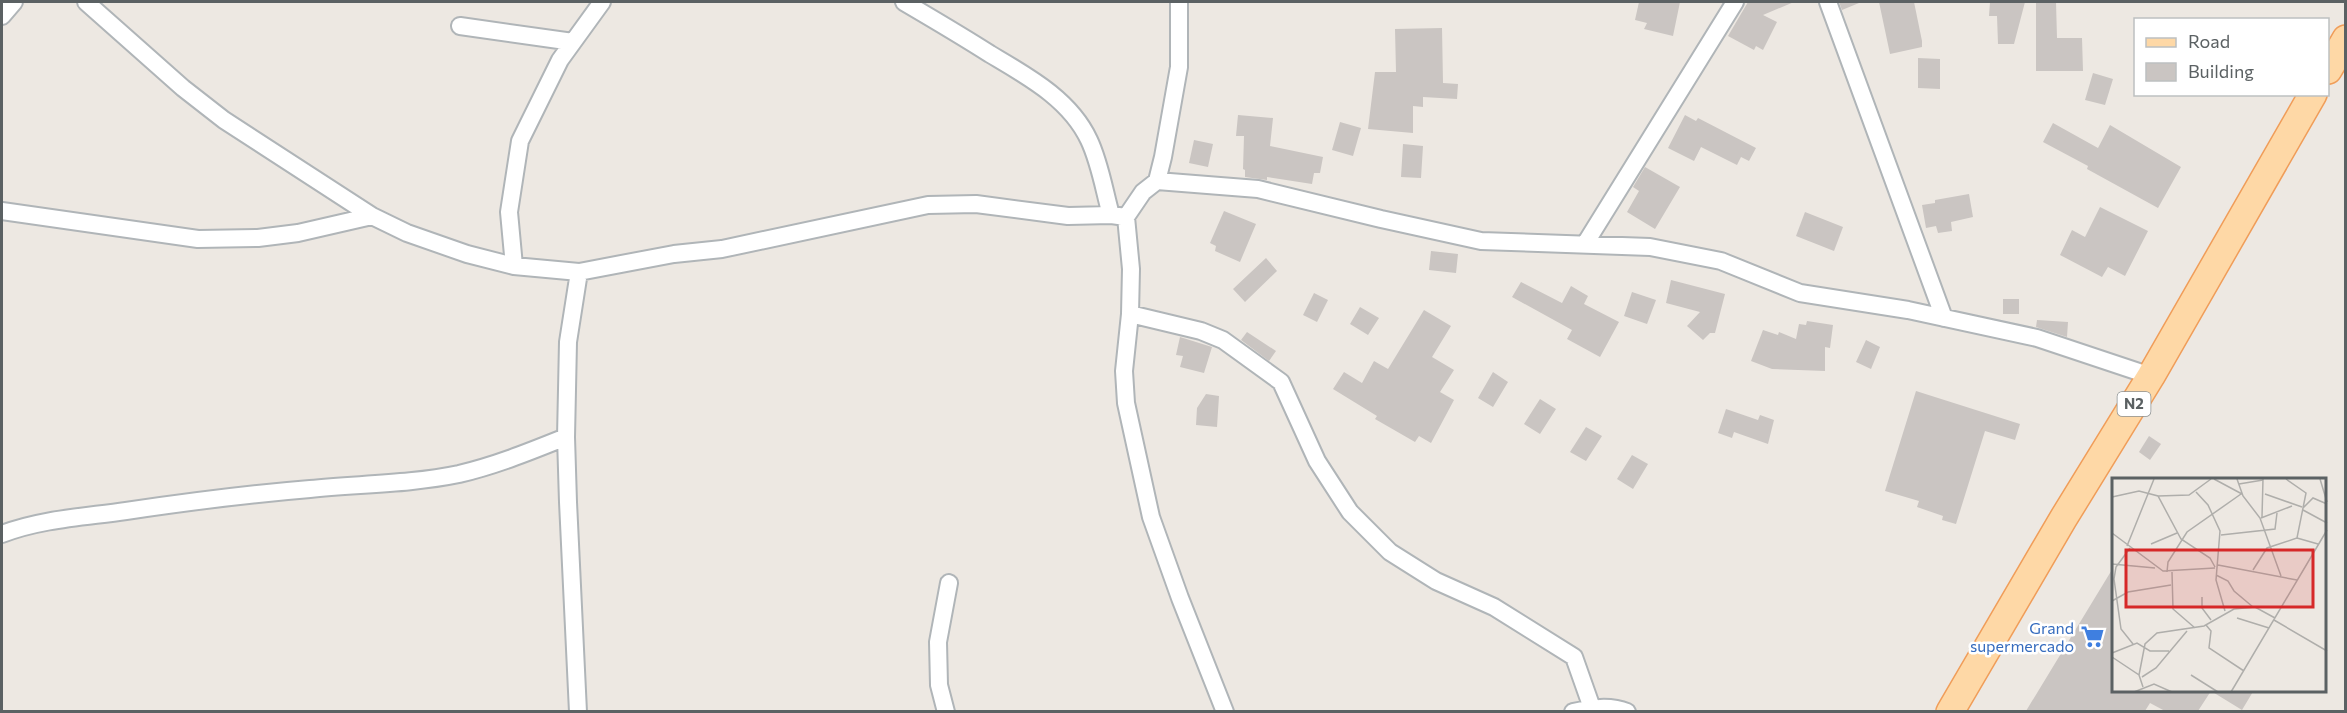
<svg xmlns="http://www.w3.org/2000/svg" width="2347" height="713" font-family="Commissioner,sans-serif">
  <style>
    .building { fill: #cac5c2 }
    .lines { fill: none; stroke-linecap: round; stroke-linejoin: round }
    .street-casing { stroke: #b0b5b8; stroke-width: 20 }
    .primary-casing { stroke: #f09d59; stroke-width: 30 }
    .street { stroke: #fff; stroke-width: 16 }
    .primary { stroke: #fed8a6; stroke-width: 27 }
    .labels { text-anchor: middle; stroke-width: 5; stroke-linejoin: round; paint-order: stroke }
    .shield { fill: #fff; stroke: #8c9092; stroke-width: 1.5 }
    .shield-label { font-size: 15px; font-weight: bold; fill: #5b6163 }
    .shop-label { font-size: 16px; fill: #366cbe; stroke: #fff; text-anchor: end }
    .inset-road { fill: none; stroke: #afaeab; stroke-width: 1.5 }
    .view { fill: #d62828; fill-opacity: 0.15; stroke: #d62828; stroke-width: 3 }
    .inset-edge { fill: none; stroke: #5b6163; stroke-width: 3 }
  </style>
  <rect width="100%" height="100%" fill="#ede8e2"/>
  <path class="building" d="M1639,2H1680L1673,36L1644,29L1647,23L1635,20Z
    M1748,2H1794L1763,15L1777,22L1763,50L1756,46L1754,50L1728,36Z
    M1839,2H1859V3L1842,10Z
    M1879,2H1914L1922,41V47L1890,54Z
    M1990,2H2025L2014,44H1998L1997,16H1989Z
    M2036,2H2056L2057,38H2082L2083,71H2036Z
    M1442,28L1443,83L1458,84L1457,99L1423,97V107L1413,106V133L1368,129L1375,72H1396L1395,29Z
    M1918,58L1940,59V89L1918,88Z
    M2093,73L2113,79L2105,105L2085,100Z
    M1238,115L1273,118L1270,146L1323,157L1320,173H1314L1312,184L1267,177V180L1245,177V170L1243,169L1244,136H1236Z
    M1685,115L1696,121L1698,118L1756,148L1749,161L1741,157L1737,165L1701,147L1694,161L1668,148Z
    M1340,122L1361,128L1353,156L1332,150Z
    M2053,123L2098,148L2110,125L2181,167L2158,208L2087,169L2088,166L2043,142Z
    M1194,140L1213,144L1208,167L1189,163Z
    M1403,144L1423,146L1421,178L1401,177Z
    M1645,167L1680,187L1655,229L1627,212L1639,191L1633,187Z
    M1969,194L1973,217L1951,222L1952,231L1938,233L1936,226L1926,228L1922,205L1935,203V200Z
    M2100,207L2148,231L2125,276L2108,267L2102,277L2060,255L2072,230L2085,237Z
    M1224,211L1256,224L1240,262L1215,251L1216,246L1210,243Z
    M1805,212L1843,227L1834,251L1796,236Z
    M1431,251L1458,254L1456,273L1429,270Z
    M1266,258L1277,271L1245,302L1233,289Z
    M1671,280L1725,294L1715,333H1710L1703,340L1687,326L1700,312L1666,303Z
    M1521,282L1562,303L1571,286L1588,296L1584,304L1619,322L1600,357L1567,339L1572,330L1512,297Z
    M1632,292L1656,300L1647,324L1624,316Z
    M1314,293L1328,300L1317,322L1303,315Z
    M2003,299H2019V314H2003Z
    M1360,307L1379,318L1368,335L1350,324Z
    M1424,310L1451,326L1432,357L1454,370L1440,392L1454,400L1431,443L1419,436L1415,442L1375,419L1377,416L1333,389L1344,372L1362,383L1374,361L1388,369Z
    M2037,320L2068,322L2067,337L2036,327Z
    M1807,321L1833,325L1830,348L1825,347V371L1772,369L1751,361L1763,330L1778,335L1779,332L1796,339L1799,324L1806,325Z
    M1247,332L1276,351L1269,361L1241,340Z
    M1180,337L1212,347L1204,373L1180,367L1183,356L1176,355Z
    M1866,340L1880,347L1871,369L1856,362Z
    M1493,372L1508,382L1493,407L1478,398Z
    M1916,391L2020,424L2015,440L1985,431L1956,524L1942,520L1943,516L1917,507L1919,501L1885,491Z
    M1206,394L1219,396L1217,427L1196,425L1197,408Z
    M1540,399L1556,409L1540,434L1524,424Z
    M1726,409L1758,420L1760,415L1774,420L1768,444L1734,432L1732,438L1718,433Z
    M1586,427L1602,436L1586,461L1570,452Z
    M2149,436L2161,444L2150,460L2139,452Z
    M1632,455L1648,464L1633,489L1617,479Z
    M2113,568V690H2254L2242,710L2211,691L2198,711H2165L2150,703L2145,711H2026Z"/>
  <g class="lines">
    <defs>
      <path id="street" d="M86,2L183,88L224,120L372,216L407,233L467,254L514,266L579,272L674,254L722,249L928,205L976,204L1068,216L1111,215L1126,217
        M904,2C933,19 962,36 990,54C1027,76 1070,99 1089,140C1100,163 1104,190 1111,215
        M1179,2V67L1163,157L1157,181L1143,192L1126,217L1131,269L1130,314L1124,371L1126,403L1151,517L1180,598L1225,712
        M1828,2L1944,318
        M2,16L14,2
        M460,26L573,42
        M1157,181L1258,189L1381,219L1481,241L1650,247L1721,261L1800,293L1908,310L2037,338L2151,376
        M2,211L198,239L258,238L298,233L372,216
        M1585,244L1735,2
        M514,266L509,212L520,141L560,60L602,2
        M1130,314L1201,331L1223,340L1281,382L1317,461L1350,512L1390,552L1436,581L1494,607L1574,657L1592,708
        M2,534C41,519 84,517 126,511C187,502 249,494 310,489C360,484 411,484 459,474C497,465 531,451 566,437
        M578,712L568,502L566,437L568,342L579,272
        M946,712L939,685L938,642L949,583
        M1573,712C1591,708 1610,705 1627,712"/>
      <path id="primary" d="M2328,70L2346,39
        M1950,712L2063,519L2151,376L2313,94"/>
    </defs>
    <use href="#street" class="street-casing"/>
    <use href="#primary" class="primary-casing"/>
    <use href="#street" class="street"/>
    <use href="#primary" class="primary"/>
  </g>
  <defs>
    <symbol id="supermarket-bare" viewBox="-9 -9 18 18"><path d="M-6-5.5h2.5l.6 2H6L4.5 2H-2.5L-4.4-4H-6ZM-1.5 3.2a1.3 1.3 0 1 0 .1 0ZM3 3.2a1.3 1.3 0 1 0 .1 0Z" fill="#3f7fe0" stroke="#fff" stroke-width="2.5" paint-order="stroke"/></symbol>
  </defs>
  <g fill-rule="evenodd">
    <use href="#supermarket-bare" x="2076" y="620" width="33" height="33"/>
  </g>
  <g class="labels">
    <rect class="shield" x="2117.5" y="392" width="33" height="24" rx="4.5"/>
    <g class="shield-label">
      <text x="2134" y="409">N2</text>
    </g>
    <g class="shop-label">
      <text x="2074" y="634">Grand<tspan x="2074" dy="18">supermercado</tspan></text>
    </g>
  </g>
  <g transform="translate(2112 478)">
    <rect width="214" height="214" fill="#ede8e2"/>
    <path class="inset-road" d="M102,1L130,16M125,1L131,18L148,40L169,98M208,1L215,24M127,6L151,2M84,14L96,27L108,53L104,102L113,133M153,16L190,29M46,18L77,17L99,1M0,19L27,13L46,18L69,61L98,80L103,89M191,30L201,20L215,26M191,32L215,45M150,39L151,1M149,40L180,28M0,55L51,93L103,90M109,57L163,51L165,35M185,60L206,66M39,66L65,55M15,68L42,1M18,70L4,89L2,101L9,151L21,166M0,86L43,90M106,87L185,102M141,92L155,70L185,60L194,15L174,1M55,94L56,84L75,54L129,16M60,94L61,131L83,150M104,97L116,103L122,113L141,129M90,119V130L99,142M0,123L16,114L59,107M125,140L157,150M162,142L215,173M94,147L99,153L97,170L132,193M0,175L25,165L38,173H57M0,179L27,197L31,209M27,197L33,166L45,155L92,148L122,131L143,129L163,140M79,197L106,214M30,199L44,190L75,153M22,214L42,206L60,214M119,214L215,52"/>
    <path class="view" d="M14,72H201V129H14Z"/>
    <rect width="214" height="214" class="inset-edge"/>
  </g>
  <rect width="2347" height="713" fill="none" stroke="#5b6163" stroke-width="6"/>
  <rect x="2134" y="18" width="195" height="78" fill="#ffffff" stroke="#bdc0c1" stroke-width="1.5"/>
  <rect x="2146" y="38" width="30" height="9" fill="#fed8a6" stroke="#bdc0c1" stroke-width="1.5"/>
  <text x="2188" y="48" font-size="18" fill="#5b6163">Road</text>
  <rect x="2146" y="63" width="30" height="18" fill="#cac5c2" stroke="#bdc0c1" stroke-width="1.5"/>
  <text x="2188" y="78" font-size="18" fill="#5b6163">Building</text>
</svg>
